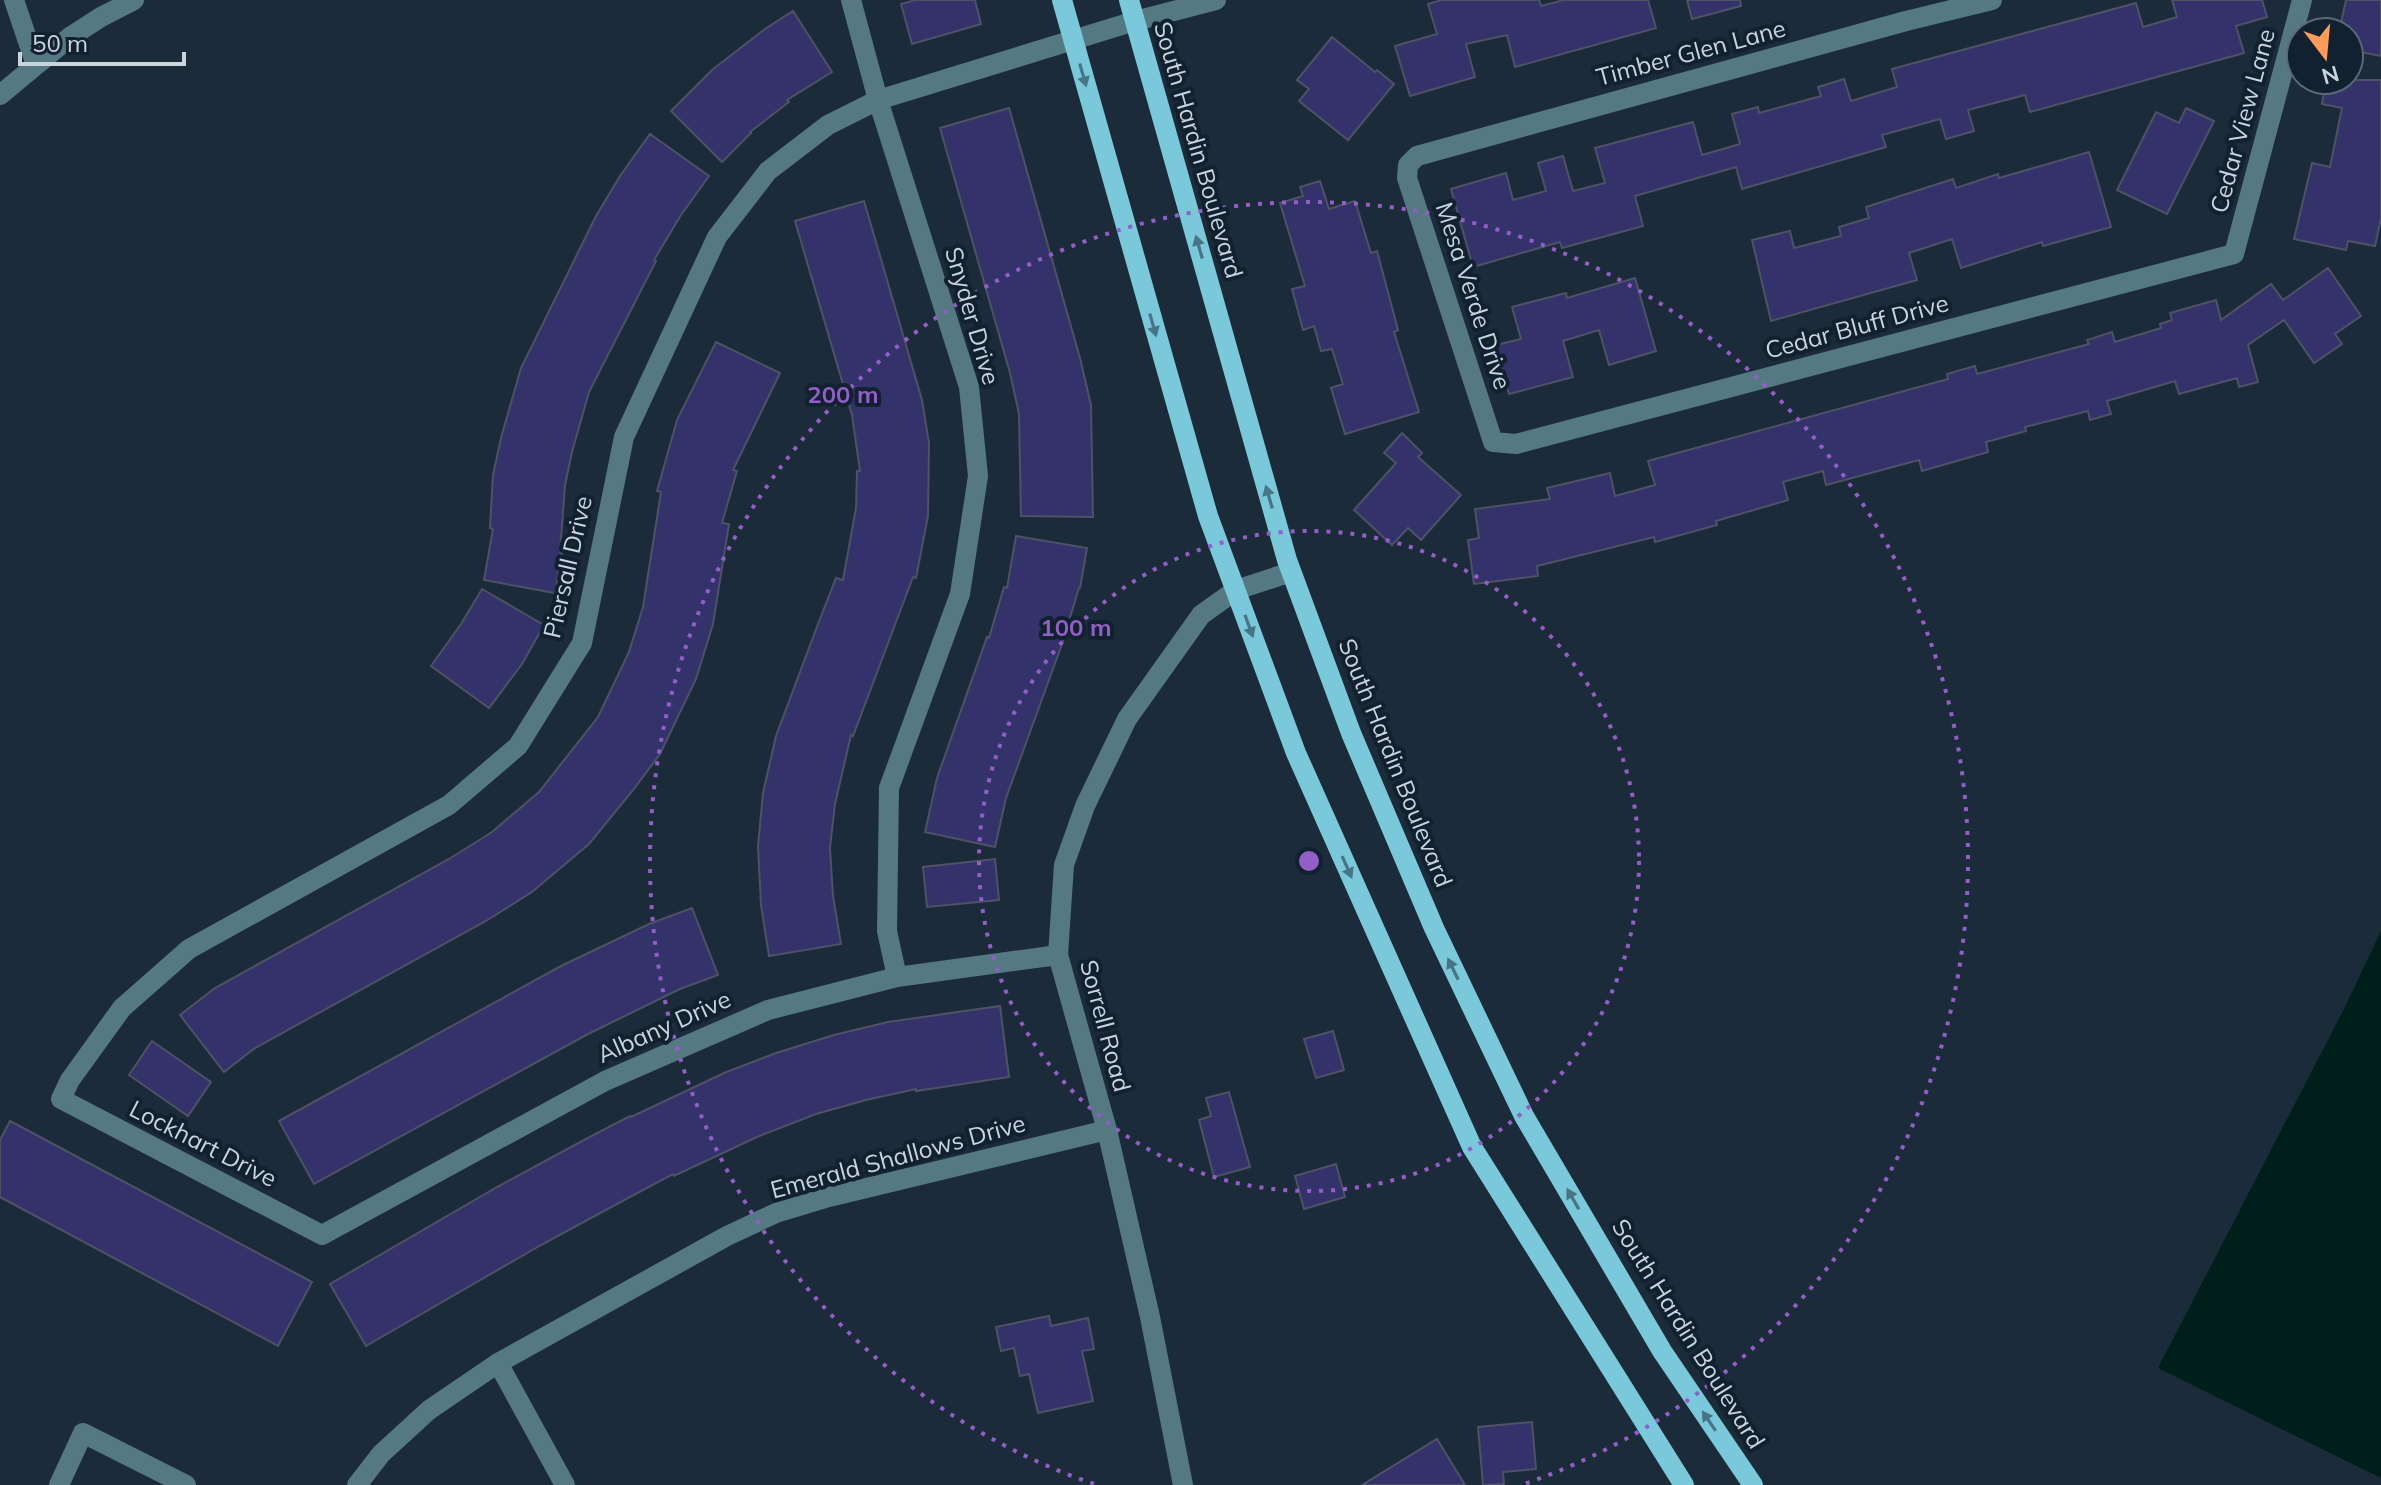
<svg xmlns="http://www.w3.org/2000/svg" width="2381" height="1485" font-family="Mulish,sans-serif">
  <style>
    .water { fill: #001e1a }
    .building { fill: #33326b; stroke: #4f5165; stroke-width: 2 }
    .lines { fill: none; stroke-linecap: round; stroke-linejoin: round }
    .minor { stroke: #547982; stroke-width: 20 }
    .major { stroke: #7ac9db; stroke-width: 20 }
    .oneway { fill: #467585 }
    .ring { fill: none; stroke: #935ec8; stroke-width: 4; stroke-dasharray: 4 8 }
    .labels { text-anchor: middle; stroke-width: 8; stroke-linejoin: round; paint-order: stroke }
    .street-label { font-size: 24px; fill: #cbd4de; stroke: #12212f }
    .centre { fill: #935ec8; stroke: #12212f; stroke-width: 4 }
    .ring-label { font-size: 24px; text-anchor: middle; font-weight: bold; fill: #935ec8; stroke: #12212f; stroke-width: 8; stroke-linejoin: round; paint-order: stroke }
  </style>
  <rect width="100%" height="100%" fill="#1c2b39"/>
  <path class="water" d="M2381,931V1478L2158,1368L2344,1009Z"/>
  <path class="building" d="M916,0H975L981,24L912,44L901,4Z
    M1442,0H1539L1541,6L1564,0H1648L1656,28L1515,67L1507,35L1466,44L1475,77L1410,96L1395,46L1437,34L1428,4Z
    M1687,0H1740L1741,6L1692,19Z
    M2172,0H2262L2267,17L2236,26L2244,53L2030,112L2025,95L1968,110L1974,131L1946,139L1940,119L1882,135L1886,147L1742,189L1736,167L1635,196L1643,226L1562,248L1560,242L1473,267L1451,189L1506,173L1513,200L1546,191L1538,163L1563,156L1573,191L1605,183L1595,148L1693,122L1702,155L1740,144L1732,114L1758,107L1759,113L1821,96L1818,87L1844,79L1851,101L1897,87L1892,69L2136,3L2143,27L2177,17Z
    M2346,0H2381V56L2349,50V32H2339Z
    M793,11L832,72L787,100L789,102L750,132L751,133L722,162L671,111L712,70L765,29Z
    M1332,37L1375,72L1377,70L1394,84L1348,140L1299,101L1309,89L1297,80Z
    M2326,80H2381V218L2375,246L2348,241L2346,250L2294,239L2312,163L2330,167L2342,108L2322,104Z
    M1009,108L1080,358L1091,405L1093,517L1021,516L1019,414L1010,373L940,128Z
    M2186,108L2214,121L2167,214L2117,190L2156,112L2179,123Z
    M650,134L709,176L681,215L654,260L656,261L589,392L572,452L565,485L560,552H562L555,593L484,580L493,529L490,528L493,475L501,438L521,368L596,216L620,176Z
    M2089,152L2111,227L2043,246L2042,242L1961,268L1952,239L1909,253L1917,280L1771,321L1752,240L1790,231L1794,248L1841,236L1839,227L1869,218L1866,207L1953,179L1956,188L1998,174L1999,178Z
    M1320,181L1329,209L1355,201L1371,253L1377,251L1398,330L1394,332L1419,412L1345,434L1331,388L1343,384L1332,349L1321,351L1314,326L1303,330L1292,289L1305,286L1280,203L1303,196L1300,187Z
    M864,201L922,400L929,443L928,516L916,578L913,577L853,736L851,735L835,804L830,848L833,896L841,944L769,956L761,905L758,846L763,793L776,736L818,624L836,578L843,580L856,508L857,471H860L852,415L795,221Z
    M2328,268L2361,316L2335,334L2342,344L2314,363L2284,320L2248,345L2258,382L2239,387L2237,378L2179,394L2175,381L2107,401L2111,414L2090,420L2088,411L2025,427L2026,431L1986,442L1988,452L1922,471L1919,460L1826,485L1823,471L1783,482L1788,500L1716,521L1717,525L1655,542L1654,537L1537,566L1538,576L1474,584L1468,540L1479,538L1475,509L1550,499L1547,488L1610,473L1615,496L1655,485L1648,461L1948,379L1947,374L1975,366L1977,374L2089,344L2087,340L2112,332L2115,342L2161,328L2160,324L2172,320L2170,313L2216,300L2221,320L2271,284L2283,300Z
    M1635,278L1656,351L1609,365L1599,330L1563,341L1573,377L1509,394L1496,345L1521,339L1512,307L1566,293L1567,298Z
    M716,342L780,373L733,470L737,471L722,523L729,524L713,624L696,679L660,754L634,789L589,844L532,892L486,921L255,1048L224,1072L180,1015L215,988L449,859L492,832L539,792L598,717L629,652L643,607L661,492L657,491L677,420Z
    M1402,433L1422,453L1418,457L1461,495L1421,540L1408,528L1392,545L1354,510L1396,463L1384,453Z
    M1016,536L1087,548L1080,588H1079L1061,647L1006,798L995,847L925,832L937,778L987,637L989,638L1004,587L1007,588Z
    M482,589L544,625L522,664L489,708L431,666L461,624Z
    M995,859L999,900L927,907L923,867Z
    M692,908L718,975L680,989L588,1034L314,1184L279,1121L561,966L649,924Z
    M1000,1006L1009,1077L916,1091V1089L866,1100L816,1114L757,1137L674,1176L673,1174L628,1198L541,1245L366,1346L330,1284L497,1187L584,1140L630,1116L631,1117L724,1073L776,1053L834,1035L888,1022Z
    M1333,1031L1344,1070L1316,1078L1304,1039Z
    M152,1041L211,1082L188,1116L129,1075Z
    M1229,1092L1250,1167L1214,1177L1199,1120L1211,1116L1206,1098Z
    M10,1121L312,1282L278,1346L0,1197V1140Z
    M1336,1164L1345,1197L1304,1209L1295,1176Z
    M1049,1316L1051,1326L1088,1318L1094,1349L1082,1351L1093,1401L1038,1413L1029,1374L1020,1376L1014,1348L1001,1351L996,1327Z
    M1532,1422L1536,1469L1503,1472L1504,1484L1483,1485L1478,1427Z
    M1437,1439L1465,1485H1362Z"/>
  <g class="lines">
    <path class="minor" d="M14,0L36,65
      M851,0L878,100L969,387L978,476L960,594L889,788L887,931L897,977
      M1992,0L1906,21L1417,156L1408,165L1407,178L1493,442L1516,444L2234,254L2302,0
      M0,95L70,37L101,17L134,0
      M1058,955L897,977L768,1010L605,1081L322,1235L61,1099L70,1080L122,1008L189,949L449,805L518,746L582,643L624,437L717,237L768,171L828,125L878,100L1135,21L1216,0
      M498,1363L565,1485
      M59,1485L83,1433L186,1485
      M357,1485L381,1454L429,1410L498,1363L727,1236L776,1213L829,1197L1107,1130
      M1183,1485L1150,1317L1107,1130L1058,955L1064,865L1085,806L1127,719L1201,615L1236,590L1291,572"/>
    <path class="major" d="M1062,0L1208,516L1296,753L1472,1147L1684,1485
      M1129,0L1287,560L1351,733L1434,928L1524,1116L1662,1351L1753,1485"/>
  </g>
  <defs><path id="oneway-solid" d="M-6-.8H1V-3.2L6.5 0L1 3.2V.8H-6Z" transform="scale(2)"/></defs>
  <g class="oneway">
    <use href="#oneway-solid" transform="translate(1083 75) rotate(74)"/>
    <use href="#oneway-solid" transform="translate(1199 247) rotate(-106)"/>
    <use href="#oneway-solid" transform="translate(1153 325) rotate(74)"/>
    <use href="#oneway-solid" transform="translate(1269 497) rotate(-106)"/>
    <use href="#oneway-solid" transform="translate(1249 626) rotate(70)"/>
    <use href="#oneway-solid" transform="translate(1347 867) rotate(66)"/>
    <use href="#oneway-solid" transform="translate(1453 969) rotate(-116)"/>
    <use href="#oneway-solid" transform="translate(1573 1199) rotate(-120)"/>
    <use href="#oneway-solid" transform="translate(1709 1421) rotate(-124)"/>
  </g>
  <g class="ring">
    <circle cx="1309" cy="861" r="330"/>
    <path d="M1094 1484A659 659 0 1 1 1524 1484"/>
  </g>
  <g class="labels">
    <g class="street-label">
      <text transform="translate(1691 53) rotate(-15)" y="8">Timber Glen Lane</text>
      <text transform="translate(2243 121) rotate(-75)" y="8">Cedar View Lane</text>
      <text transform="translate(1198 150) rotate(74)" y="8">South Hardin Boulevard</text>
      <text transform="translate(1473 296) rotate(72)" y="8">Mesa Verde Drive</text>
      <text transform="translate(972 316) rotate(74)" y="8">Snyder Drive</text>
      <text transform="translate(1857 327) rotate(-15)" y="8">Cedar Bluff Drive</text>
      <text transform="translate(568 567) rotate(-77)" y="8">Piersall Drive</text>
      <text transform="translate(1395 763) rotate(68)" y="8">South Hardin Boulevard</text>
      <text transform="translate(1105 1026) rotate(75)" y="8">Sorrell Road</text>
      <text transform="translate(664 1027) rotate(-24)" y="8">Albany Drive</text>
      <text transform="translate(203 1144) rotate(27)" y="8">Lockhart Drive</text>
      <text transform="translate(898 1157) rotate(-15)" y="8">Emerald Shallows Drive</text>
      <text transform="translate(1688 1334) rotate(58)" y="8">South Hardin Boulevard</text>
    </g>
  </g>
  <circle cx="1309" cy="861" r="12" class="centre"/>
  <g class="ring-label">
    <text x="843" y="403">200 m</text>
    <text x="1076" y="636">100 m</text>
  </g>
  <g transform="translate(2325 56) rotate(164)"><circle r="38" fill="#12212f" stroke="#5c6975" stroke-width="2"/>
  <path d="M0-6L14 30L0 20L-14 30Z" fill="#fe9b59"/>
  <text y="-12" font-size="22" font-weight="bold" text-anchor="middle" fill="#cbd4de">N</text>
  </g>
  <path d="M20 52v12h164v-12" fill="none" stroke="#cbd4de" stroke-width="4"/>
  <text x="32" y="52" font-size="24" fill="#cbd4de" stroke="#12212f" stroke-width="6" paint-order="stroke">50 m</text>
</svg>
